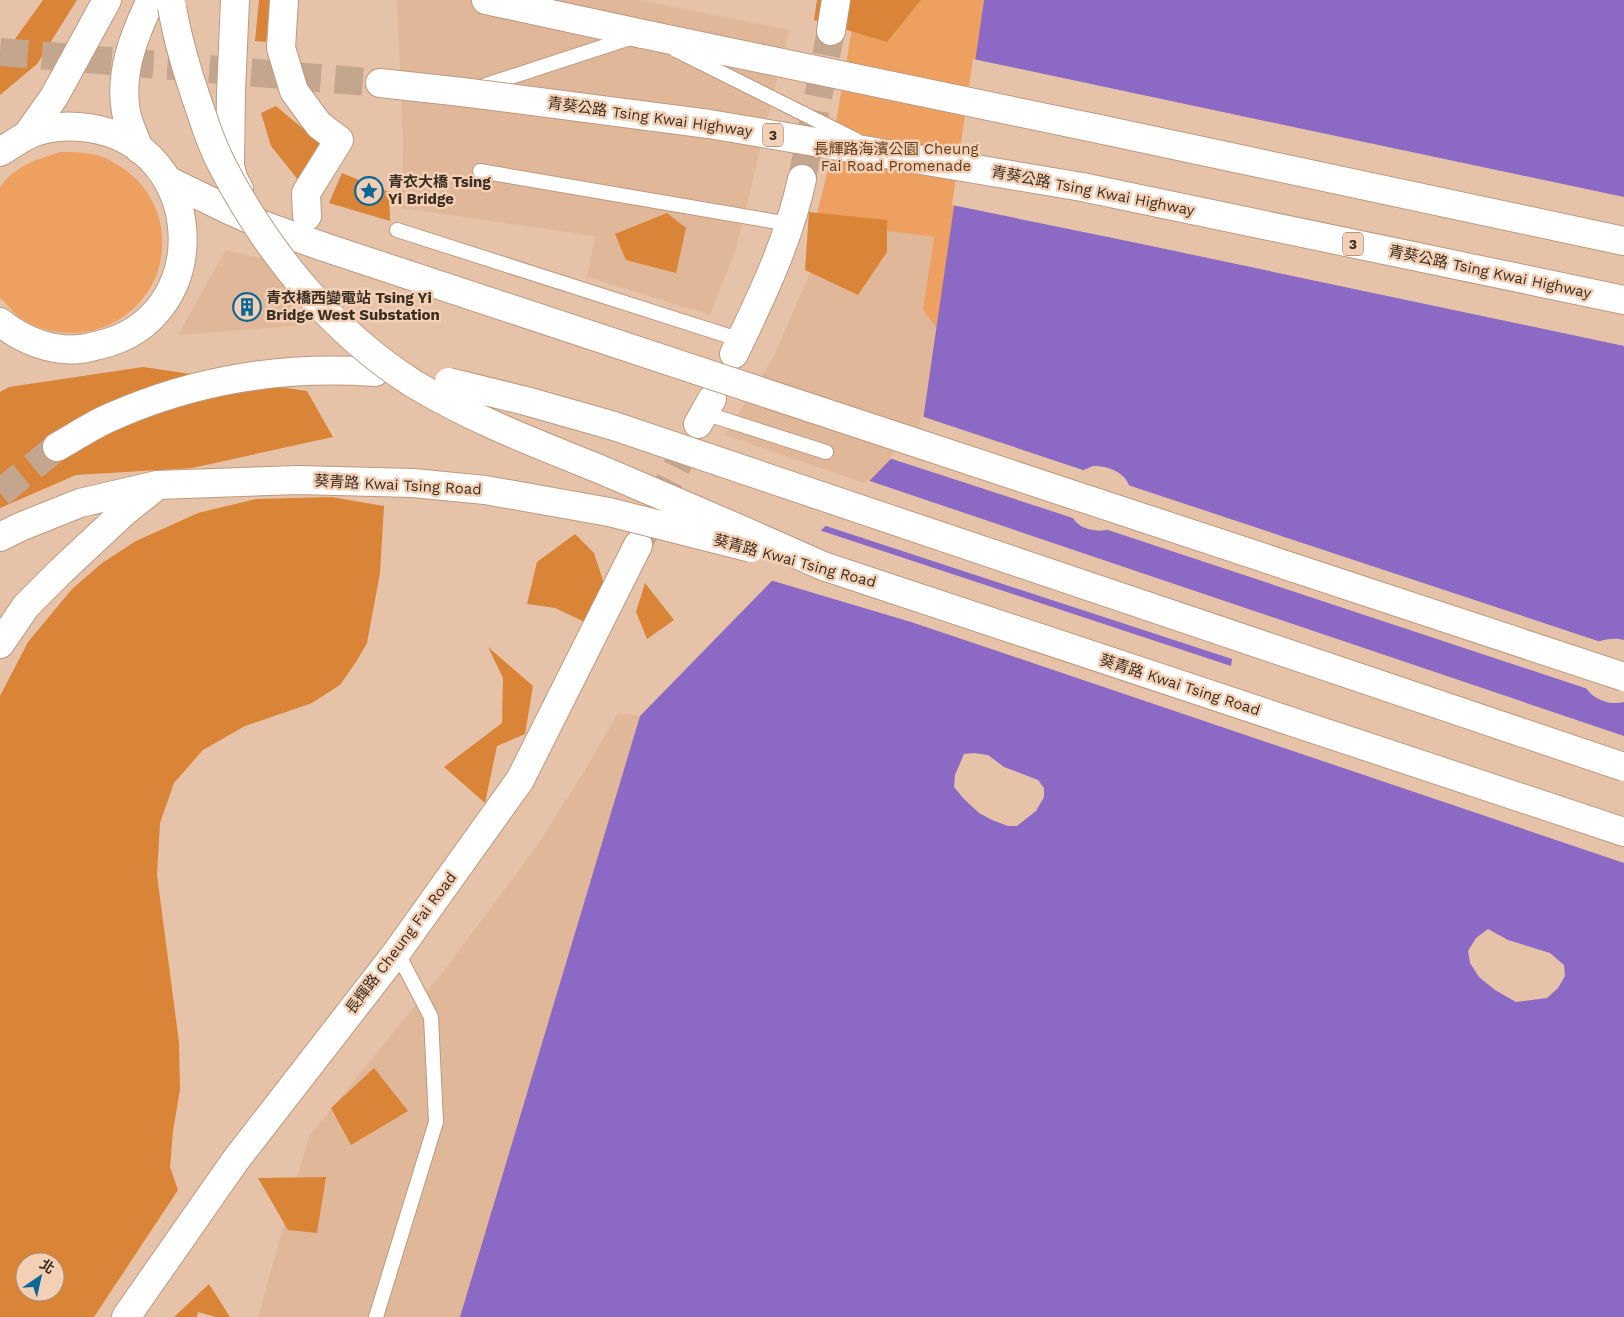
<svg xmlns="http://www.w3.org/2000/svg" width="1624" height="1317" font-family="'Work Sans','Noto Sans TC',sans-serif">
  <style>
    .built { fill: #e0b798 }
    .green { fill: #eda060 }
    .forest { fill: #d98437; fill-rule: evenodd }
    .water { fill: #8b69c4; fill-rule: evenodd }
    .pier { fill: #e6c3a8 }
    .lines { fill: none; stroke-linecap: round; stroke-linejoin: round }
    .street-tunnel { stroke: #c4a58e; stroke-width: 28; stroke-dasharray: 28 14; stroke-linecap: butt }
    .primary-tunnel { stroke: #c4a58e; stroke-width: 28; stroke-dasharray: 28 14; stroke-linecap: butt }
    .highway-tunnel { stroke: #c4a58e; stroke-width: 28; stroke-dasharray: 28 14; stroke-linecap: butt }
    .lane-casing { stroke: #bb9a80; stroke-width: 16 }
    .street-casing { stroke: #bb9a80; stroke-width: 30 }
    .primary-casing { stroke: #bb9a80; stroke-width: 30 }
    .highway-casing { stroke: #bb9a80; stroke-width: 30 }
    .lane { stroke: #fff; stroke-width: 14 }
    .street { stroke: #fff; stroke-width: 28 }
    .primary { stroke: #fff; stroke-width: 28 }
    .highway { stroke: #fff; stroke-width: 28 }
    .lane-bridge-casing { stroke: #bb9a80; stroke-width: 16; stroke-linecap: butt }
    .primary-bridge-casing { stroke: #bb9a80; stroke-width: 30; stroke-linecap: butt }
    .highway-bridge-casing { stroke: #bb9a80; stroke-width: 30; stroke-linecap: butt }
    .lane-bridge { stroke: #fff; stroke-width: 14 }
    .primary-bridge { stroke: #fff; stroke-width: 28 }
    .highway-bridge { stroke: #fff; stroke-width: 28 }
    .labels { text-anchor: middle; stroke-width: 5; stroke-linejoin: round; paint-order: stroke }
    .shield { fill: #f3d0b5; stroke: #735f50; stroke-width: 1 }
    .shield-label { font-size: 14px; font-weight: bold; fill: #3c2f24 }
    .street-label { font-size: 15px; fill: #3c2f24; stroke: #f3d0b5 }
    .park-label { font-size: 15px; fill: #644021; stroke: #f3d0b5 }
    .poi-label { font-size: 15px; font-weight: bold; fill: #3c2f24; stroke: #f3d0b5; text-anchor: start }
  </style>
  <rect width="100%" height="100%" fill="#e6c3a8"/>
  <path class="built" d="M397,0H639L789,30L736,249L710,315L587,277L595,236L402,208L403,142Z
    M826,222L934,237L923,310L937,328L922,427L867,484L725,435L773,358L812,268Z
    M226,250L274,261L304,325L178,335Z
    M618,713L640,716L533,1074L1276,1317H258L309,1136L446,968L536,847L584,772Z"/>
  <path class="green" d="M857,0H984L937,328L923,310L934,237L815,221L827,174Z
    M61,152C71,152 81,152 91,154C107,156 122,167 134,177C147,189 156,205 160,222C177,303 92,361 22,319C14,314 7,304 0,298V187C15,166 37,159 61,152Z"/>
  <path class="forest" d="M43,0H77L37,64L0,95V60Z
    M259,0H270L266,42L255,41Z
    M817,0H921L887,42L814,20Z
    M276,106L321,144L299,181L271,146L261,113Z
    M342,173L389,192L390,221L329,203Z
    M809,212L887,220V252L858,295L805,270Z
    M667,213L686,228L676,273L626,260L615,234Z
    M143,367L307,391L333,437L192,468L76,475L0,508V392L9,387Z
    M331,497L384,506L380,573L367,643L356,662L340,685L312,703L245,726L203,750L174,783L160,823L157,875L179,1042L180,1090L173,1131L170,1167L178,1190L94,1317H0V696L28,642L72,589L102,563L136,541L198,513L256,499ZM25,1262H55V1292H25Z
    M575,534L594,553L608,596L589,624L555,608L527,604L537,562Z
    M645,583L674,620L647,639L636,612Z
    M488,647L533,686L525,734L497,746L485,803L444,767L502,723L503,678Z
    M374,1068L408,1111L351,1145L331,1108Z
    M326,1177L317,1233L288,1230L258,1178Z
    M209,1284L230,1317H216L198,1312L197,1317H174Z"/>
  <path class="water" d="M984,0H1624V640C1613,637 1594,639 1589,651C1587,655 1587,661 1586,666C1585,670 1582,676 1583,681C1588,698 1608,706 1624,702V1317H460L640,716L922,427ZM1093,466C1109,466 1127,472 1131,491C1131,496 1127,504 1126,509C1124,513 1123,520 1120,523C1107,536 1077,532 1071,514C1069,509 1066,500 1066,495C1066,495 1069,489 1069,488C1075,476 1079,471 1093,466ZM974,753L988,755L1004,767L1038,780L1044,788V797L1036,811L1017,826H1008L992,820L979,813L964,799L954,787L955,775L964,754ZM1488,929L1508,940L1550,953L1564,965L1565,976L1558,988L1547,998L1516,1002L1495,990L1479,977L1470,963L1468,951L1476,938Z"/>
  <path class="pier" d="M973,59L1624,197V346L1137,243L952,205Z
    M921,416L1086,471L1077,477L1071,485L1070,506L1074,515L1079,520L889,458L919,426Z
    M867,480L1624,736V863L1024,660L911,622L770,580L819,530L1231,666L1232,659L823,525Z
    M1125,484L1604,643L1592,650L1587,658L1584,668L1585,679L1591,690L1102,528L1111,526L1119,521L1129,502V493Z"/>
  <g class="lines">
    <path class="street-tunnel" d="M802,179L831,31
      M639,543L698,424"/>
    <path class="primary-tunnel" d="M0,493L57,447"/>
    <path class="highway-tunnel" d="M0,52L380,83"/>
    <defs>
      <path id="lane" d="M477,88L633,37
        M480,171L789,224
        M397,230L741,340
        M704,413L826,452
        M376,1317L436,1122L431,1017L397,952"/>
      <path id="street" d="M284,0L281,48L294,91L319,125L339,140L306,193L307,216
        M831,31L836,0
        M734,354C761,298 789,240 802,179
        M698,424L712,399
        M126,1317L235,1161L397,952L520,780L638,545"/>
      <path id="primary" d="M235,0L231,92L230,166L233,178L239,189
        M27,135L54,97L107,0
        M139,149C135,137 128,124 126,112C119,73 134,35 151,0
        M0,152C8,147 17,141 26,136C45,126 68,125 89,128C207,145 217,318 99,345C93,346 86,349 80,349C52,352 22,340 0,322
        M167,180L229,210L265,226L324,247
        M57,447C75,437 92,425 111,417C197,379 282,366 375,372
        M0,537L20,527L80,503L157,485L298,480L413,483L485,490L609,512
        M823,566L1624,832
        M0,644L26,606L61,571L124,512L153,489"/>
      <path id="highway" d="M486,0L643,34
        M380,83L462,92
        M1099,129L1624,241
        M1082,187L1624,300"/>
    </defs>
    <use href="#lane" class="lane-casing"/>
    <use href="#street" class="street-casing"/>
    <use href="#primary" class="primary-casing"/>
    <use href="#highway" class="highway-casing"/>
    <use href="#lane" class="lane"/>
    <use href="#street" class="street"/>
    <use href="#primary" class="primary"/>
    <use href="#highway" class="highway"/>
    <defs>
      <path id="lane-bridge" d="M676,50L856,140"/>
      <path id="primary-bridge" d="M172,7C178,43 189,78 201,112C207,131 214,150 223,167C268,253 332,332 414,384C472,419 535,443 597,468C672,500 748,532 823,566
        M324,247L1624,677
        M449,382L526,401L614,426L1624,767
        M609,512L751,548"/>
      <path id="highway-bridge" d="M643,34L1099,129
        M462,92L709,124L1082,187"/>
    </defs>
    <use href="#lane-bridge" class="lane-bridge-casing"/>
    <use href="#primary-bridge" class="primary-bridge-casing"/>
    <use href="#highway-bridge" class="highway-bridge-casing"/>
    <use href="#lane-bridge" class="lane-bridge"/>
    <use href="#primary-bridge" class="primary-bridge"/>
    <use href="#highway-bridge" class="highway-bridge"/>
  </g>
  <defs>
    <symbol id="sight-ring" viewBox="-11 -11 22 22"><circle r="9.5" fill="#f3d0b5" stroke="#0a6797" stroke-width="1.5"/><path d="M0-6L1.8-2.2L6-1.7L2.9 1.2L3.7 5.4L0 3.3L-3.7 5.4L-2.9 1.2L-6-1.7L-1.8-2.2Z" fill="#0a6797"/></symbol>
    <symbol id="building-ring" viewBox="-11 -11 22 22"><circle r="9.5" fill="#f3d0b5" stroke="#0a6797" stroke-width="1.5"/><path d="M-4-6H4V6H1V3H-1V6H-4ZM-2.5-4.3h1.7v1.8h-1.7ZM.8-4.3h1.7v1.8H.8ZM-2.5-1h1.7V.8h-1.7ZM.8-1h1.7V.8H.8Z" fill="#0a6797"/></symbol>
  </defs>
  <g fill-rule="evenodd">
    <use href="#sight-ring" x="353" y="175" width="32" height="32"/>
    <use href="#building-ring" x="231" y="291" width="32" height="32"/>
  </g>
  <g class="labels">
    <g class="shield">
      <rect x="763" y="123.5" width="20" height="23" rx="4"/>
      <rect x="1343" y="232.5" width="20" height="23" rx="4"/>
    </g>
    <g class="shield-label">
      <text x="773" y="140">3</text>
      <text x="1353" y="249">3</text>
    </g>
    <g class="street-label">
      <text transform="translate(650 117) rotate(8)" y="5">青葵公路 Tsing Kwai Highway</text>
      <text transform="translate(1093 191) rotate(11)" y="5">青葵公路 Tsing Kwai Highway</text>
      <text transform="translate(1490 272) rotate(12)" y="5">青葵公路 Tsing Kwai Highway</text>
      <text transform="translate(398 485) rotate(3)" y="5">葵青路 Kwai Tsing Road</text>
      <text transform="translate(795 561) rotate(15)" y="5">葵青路 Kwai Tsing Road</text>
      <text transform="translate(1180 685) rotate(18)" y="5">葵青路 Kwai Tsing Road</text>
      <text transform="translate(401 943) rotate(-53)" y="5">長輝路 Cheung Fai Road</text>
    </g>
    <g class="park-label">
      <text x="896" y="154">長輝路海濱公園 Cheung<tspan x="896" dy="17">Fai Road Promenade</tspan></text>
    </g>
    <g class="poi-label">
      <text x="388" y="187">青衣大橋 Tsing<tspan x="388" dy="17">Yi Bridge</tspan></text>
      <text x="266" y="303">青衣橋西變電站 Tsing Yi<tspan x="266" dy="17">Bridge West Substation</tspan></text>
    </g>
  </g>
  <g transform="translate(40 1277) rotate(34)"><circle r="24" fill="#f3d0b5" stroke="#aa907b"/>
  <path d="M0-4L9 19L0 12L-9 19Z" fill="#0a6797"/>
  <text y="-8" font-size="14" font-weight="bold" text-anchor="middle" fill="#3c2f24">北</text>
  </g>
</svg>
